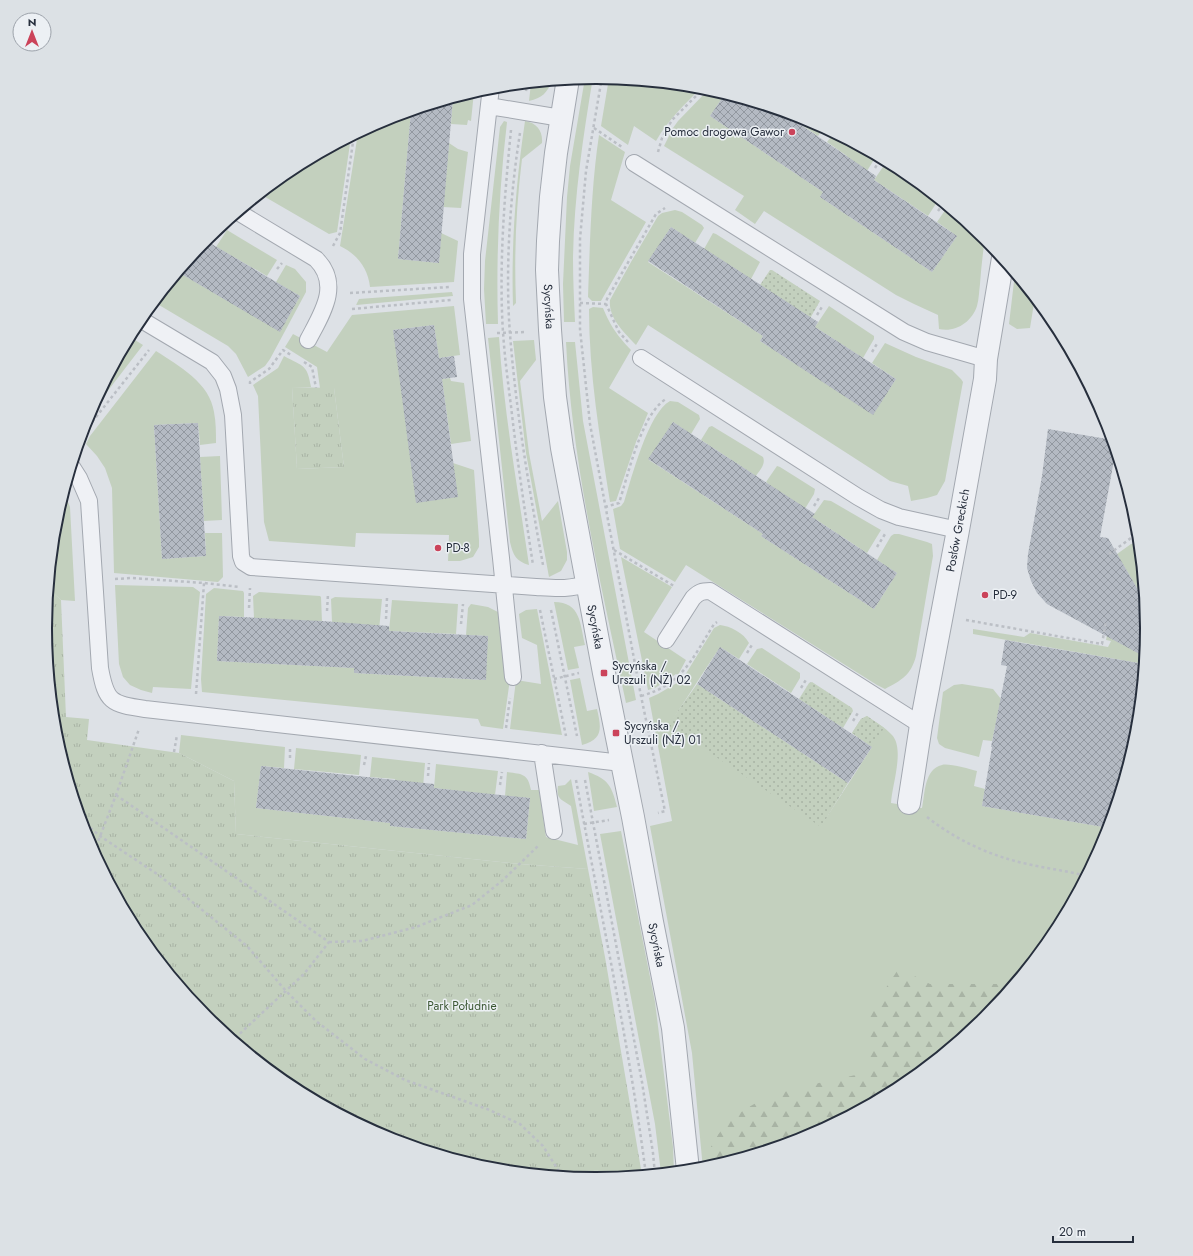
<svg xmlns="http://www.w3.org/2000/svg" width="1193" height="1256" font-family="Jost,sans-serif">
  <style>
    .grass { fill: #c3d0be }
    .forest { fill: url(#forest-firs) }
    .park { fill: url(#park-tufts) }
    .garden { fill: url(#garden-dots) }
    .building { fill: url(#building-cross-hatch) }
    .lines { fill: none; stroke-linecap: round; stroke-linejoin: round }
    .service-casing { stroke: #a3a8b0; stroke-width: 18 }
    .minor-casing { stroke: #a3a8b0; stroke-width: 24 }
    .tertiary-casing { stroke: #a3a8b0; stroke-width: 24 }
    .path { stroke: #bbbfc5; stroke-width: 2.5; stroke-dasharray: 3 3; stroke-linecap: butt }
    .service { stroke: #eff1f5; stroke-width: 16 }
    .minor { stroke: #eff1f5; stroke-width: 22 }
    .tertiary { stroke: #eff1f5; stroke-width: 22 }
    .poi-dot { fill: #cb435a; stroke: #ecf0f4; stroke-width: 1.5 }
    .labels { text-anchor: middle; stroke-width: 3; stroke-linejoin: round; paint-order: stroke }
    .poi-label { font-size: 12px; fill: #272f3d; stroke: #ecf0f4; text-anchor: start }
    .street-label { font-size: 12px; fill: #272f3d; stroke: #ecf0f4 }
    .park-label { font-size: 12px; fill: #3c5834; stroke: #ecf0f4 }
    .rim { fill: none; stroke: #272f3d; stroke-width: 2 }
  </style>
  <defs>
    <pattern id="forest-firs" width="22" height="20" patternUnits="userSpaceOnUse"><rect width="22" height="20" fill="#c3d0be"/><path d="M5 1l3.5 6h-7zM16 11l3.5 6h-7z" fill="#a8b3a4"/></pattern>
    <pattern id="park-tufts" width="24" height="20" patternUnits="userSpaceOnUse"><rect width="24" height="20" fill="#c3d0be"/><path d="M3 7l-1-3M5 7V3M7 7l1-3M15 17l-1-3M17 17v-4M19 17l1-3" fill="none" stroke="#a8b3a4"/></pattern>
    <pattern id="garden-dots" width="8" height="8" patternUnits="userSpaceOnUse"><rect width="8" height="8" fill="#c3d0be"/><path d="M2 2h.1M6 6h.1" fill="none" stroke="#a8b3a4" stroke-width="1.8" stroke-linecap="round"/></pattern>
    <pattern id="building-cross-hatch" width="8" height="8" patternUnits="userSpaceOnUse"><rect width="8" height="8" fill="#b4bac3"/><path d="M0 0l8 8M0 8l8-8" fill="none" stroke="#9298a0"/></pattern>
  </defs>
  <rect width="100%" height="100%" fill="#dde1e6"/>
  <path class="grass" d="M593,77C583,137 574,197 573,258C573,279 574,301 575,322H564L563,284L567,197L570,166L585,78Z
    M609,78L702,87C685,104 668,120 656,141L634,126L628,145L601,126Z
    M552,81C547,93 542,98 529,101L531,83Z
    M709,89L725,94L710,116L823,192L820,197L932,272L957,236L937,222L948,206L985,237C983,253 981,268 980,284C979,291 979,299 977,306C972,322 955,333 939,329L938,315L914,304L896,295L764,211L755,224L735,210L744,196L664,146L673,128L678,121Z
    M474,92L471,121L468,120L467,125L451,124L453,98Z
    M779,110L808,119L824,127L818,136Z
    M411,111L398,259L439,263L441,233L458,241L454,282L370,287C368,268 357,254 340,246L358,133L386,118Z
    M504,121L507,122C499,189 496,256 498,324H486L484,289L485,261L500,127Z
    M525,121C537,123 543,131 542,143L522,159C516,207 514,255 516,303L513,306C511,244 516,182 525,121Z
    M834,133L877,155L865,174L844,160L847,156L827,142Z
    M599,135L625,152L611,200L646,222L601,301H592L588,297C590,243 591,189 599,135Z
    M351,137L337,232L329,234L260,194L290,169Z
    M449,143L458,149L468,152L461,208L443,207Z
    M887,161L903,170L939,199L928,216L874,180Z
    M675,210L682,212L702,225L704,228L695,243L671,227L648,262L763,336L760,341L873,414L896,379L872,363L885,343L916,357L952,370L961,379L963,382L962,387L945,481L937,495L927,498L911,501L908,486L890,481L873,470L648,325L636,345C625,333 608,318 610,300L631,262L658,216L662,213Z
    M227,230L277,260L267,276L216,247Z
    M713,233L716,234L760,262L751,279L704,249Z
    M286,265L295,269L306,282V292L270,359L265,366L248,377L236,354L228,346L154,302L178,272L280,331L300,296L276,282Z
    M1015,273L1035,297L1030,328L1017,329L1009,324Z
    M452,292L453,296L356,305L359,299Z
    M454,306L460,355L439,358L434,325L393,330L453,463L474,470L479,540V547L473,557L460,561H448L449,535L356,533L355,547L269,541L264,522L258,396L253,385L278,368L284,356C304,367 307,364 311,387H292L297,469L344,467L334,388H320L317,367L285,347L293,334L327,352L352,315Z
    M829,306L874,336V339L863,358L815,327Z
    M593,307L603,308C611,327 617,335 631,350L609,388L648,413L636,442L616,501L610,502C600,438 589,374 589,309Z
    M130,337L143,345L87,418V417Z
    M499,337C504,414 518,490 529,565C516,561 513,555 510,542L488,338Z
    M534,340L536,360L520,381L529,453L542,521L558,501L567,552V560L561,571L549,577L526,453L513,341Z
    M566,342H575L583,421L636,700L626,703C601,584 572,464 566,342Z
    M156,351C179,366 210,383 214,412C216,422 216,433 216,443L200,445L198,423L154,425L162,559L206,556L205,533H222L223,577L218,582L114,573L112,488L105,468L97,456L86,444L90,436Z
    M450,378L451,381L464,383L471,441L451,444L442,379Z
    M670,401L678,402L699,415L700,419L691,434L673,422L649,460L763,534L761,536L874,609L897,573L877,560L891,536L894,534H899L927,542L932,544L933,556L916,656C911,675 902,680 885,689L877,685L686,565L675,582L620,549L613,509L621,506L624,502C632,477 648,413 670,401Z
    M712,426L763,457C766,464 760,470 756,476L701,440L709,427Z
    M220,456L222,520L204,521L200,457Z
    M777,466L780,467L815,489L814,494L803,512L766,482Z
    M64,492L70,507L75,601L61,600L49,589L56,520Z
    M824,500L831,501L881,530L867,553L812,517Z
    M1140,543L1145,602L1117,554L1131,544Z
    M621,557L672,587L644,632L686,660L678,675L676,674L655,688L648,690Z
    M115,585L193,587L200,592L191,689L153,687L152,693L141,690L130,685L123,677L119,664Z
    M214,588L243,591L244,593V617L219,616L217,661L354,668V673L485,680L488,636L466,635L468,608L471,604L488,607L498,612L506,678L510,679L503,729L481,726L478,719L202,692L201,679L206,594Z
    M259,592L320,596L321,597L322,622L254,618L253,596Z
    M335,597L382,599L379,630L332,622L331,599Z
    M392,600L458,604L456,634L389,631Z
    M554,602C581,602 580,624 585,645L574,647L579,668L568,670Z
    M537,609L562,735L510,729L516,680L541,684L537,645L522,638L519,614L526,610Z
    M720,625C730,626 744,633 749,643L739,659L720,647L669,725L821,826L872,747L852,733L861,719L867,716C875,722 885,727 892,735C905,749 892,785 891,803L922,808C925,794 924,769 942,765C948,763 969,769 977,771L974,786L985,789L982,806L1109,828L1106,839L1055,935L986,1018L903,1087L807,1138L703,1169L692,1053L650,826L672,821L649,698L658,694L682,680L714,628Z
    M973,629L1024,637L1030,633L1108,647L1111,641L1106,640L1108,630L1147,635L1144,664L973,634Z
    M762,648L800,673V678L791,693L747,664L757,649Z
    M580,678L587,711L597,709C601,727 604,739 582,745L570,680Z
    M962,684L993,689L1001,699L992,741L983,740L979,757L945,748L939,744L937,738L943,692L954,685Z
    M181,735L285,747L284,768L261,766L256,808L390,823V826L526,839L530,798L505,796L507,772C522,774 528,773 531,790H539L546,837L578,845L571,806C561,799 556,799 558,786L565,785L571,779L588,869L520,864L236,834L234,781L179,753Z
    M296,748L361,755L359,775L294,769Z
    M372,757L425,763L423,787L395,784V779L370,777Z
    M436,764L498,771L495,795L434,788Z
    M588,772C608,779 612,786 617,807L594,811Z
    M621,831L655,1002L673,1147L674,1172L661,1173L655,1124L600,834Z"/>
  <path class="forest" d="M899,968L930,984H1000L1013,986L986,1018L903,1087L807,1138L704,1169L702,1163C709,1152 716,1135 725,1126C760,1088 820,1085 867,1072L870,1047L867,1017Z"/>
  <path class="park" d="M292,387L334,388L344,467L297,469Z
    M49,589L61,600L66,717L89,719L87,740L179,753L234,781L236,834L520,864L588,869L605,957L642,1175L596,1179L489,1169L385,1137L290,1086L206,1018L138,934L87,839L56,735L45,628Z"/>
  <path class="garden" d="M770,270H772L820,301L808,322L785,301L760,285Z
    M812,682L852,708L853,711L843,728L799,699L809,683Z
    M697,684L848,783L821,827L668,725Z
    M867,716L884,728L872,747L852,733L861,719Z"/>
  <path class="building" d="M725,94L779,110L876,176L874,180L957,236L932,272L820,197L823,192L710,116Z
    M453,98L439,263L398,259L411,111Z
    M671,227L818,322L815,327L896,379L873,415L760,341L763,336L648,261Z
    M205,240L300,296L280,332L178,272Z
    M434,325L439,358L454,356L457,377L442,379L458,497L416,503L393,330Z
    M673,422L815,514L812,517L897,573L874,609L761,536L763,534L648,459Z
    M198,423L206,556L162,559L154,425Z
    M1048,429L1113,440L1116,449L1100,537L1108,538L1145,602L1148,628L1145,657L1047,604L1037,593L1031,581L1027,568L1028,554L1042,476Z
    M219,616L322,621L389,626V631L488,636L486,680L354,673V668L217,661Z
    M1005,640L1144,664L1137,736L1109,828L982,806L992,747H991L1007,666L1001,665Z
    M720,647L872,747L848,783L697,684Z
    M261,766L434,784V788L530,798L526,839L390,826V823L256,808Z"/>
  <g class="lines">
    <defs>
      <path id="service" d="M491,87L472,254V299L501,558L513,677
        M489,106L561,118
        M634,163L904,332L927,342L986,359
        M238,212L316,259C342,285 321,315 308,340
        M140,319L212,362L223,376L228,389L233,415L241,556L243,562L251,567L536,587C553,588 571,590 588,583
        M641,358L858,497L881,510L899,517L958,530
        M72,467L79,478L89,501L100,668C106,702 111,704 145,709L622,763
        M666,640L693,598C699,592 702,591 710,591L921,725
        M542,753L554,831"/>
      <g id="minor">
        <path id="s1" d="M909,803L921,725L958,530L985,379L986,359L1003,258"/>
      </g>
      <g id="tertiary">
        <path id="s2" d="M568,79L556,153L551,197L548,241L547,270L550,330L555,397L562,448L604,673L633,817L652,922L673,1028L688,1170"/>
      </g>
    </defs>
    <use href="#service" class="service-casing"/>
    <use href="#minor" class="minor-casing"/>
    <use href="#tertiary" class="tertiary-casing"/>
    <path class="path" d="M602,77L586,171L580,239V329L590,424L641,696L665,811L658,813
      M526,91L527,83
      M594,128L622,147
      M511,130C505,191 500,251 502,312C503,344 507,375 511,406C517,459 525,512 533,565
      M829,131V130
      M520,133C510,196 505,270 510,334C516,412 529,488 543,565
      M658,152L662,138L672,120L705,87
      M875,168L881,158
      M938,211L944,203
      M217,234L221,226
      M333,246L340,233L354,135
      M277,269L282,263
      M350,293L450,287
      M580,303L606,304
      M352,309L451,300
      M817,315L823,305
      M497,333L526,332
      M628,342L619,332L606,304L607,299L656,214L665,208
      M872,352L878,342
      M304,362L312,367L316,388
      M250,384V382L269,369L283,350L291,355
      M81,436L149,350
      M814,506L819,498
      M605,507L619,503C628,476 641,414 666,399
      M877,547L885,534
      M614,550L674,586
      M1109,554L1131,538L1135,511
      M115,579L132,578L204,583L240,587
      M249,608L250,588
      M540,610L566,736
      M551,610L577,736
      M327,611L328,594
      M386,619L387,598
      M966,620L1102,644L1106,621
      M461,624L463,604
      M747,653L753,643
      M554,679L579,673
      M801,688L807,678
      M196,694L204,583
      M641,696C681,685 691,661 711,629L714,624L717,622
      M853,721L859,711
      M506,728L510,698
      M174,752L177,735
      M290,758V746
      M364,765L366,756
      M428,776L429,763
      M576,780C600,911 629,1042 646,1175
      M585,780L642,1082L653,1153L655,1174
      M500,785L502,772
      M116,795L329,942L304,974L233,1040
      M927,817C959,842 993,857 1032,865C1050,869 1068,871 1086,876
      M81,820L100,836L160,876L247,946L286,991L316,1021L365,1059L405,1080L487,1109L520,1124L543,1146L562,1176
      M584,824L609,820
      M94,852L116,795L139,729
      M329,942L362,941L416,927L472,905L503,880L539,845"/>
    <use href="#service" class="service"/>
    <use href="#minor" class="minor"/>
    <use href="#tertiary" class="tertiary"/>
  </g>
  <g class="poi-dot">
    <circle cx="792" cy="132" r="4"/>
    <circle cx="438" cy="548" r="4"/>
    <circle cx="985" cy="595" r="4"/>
    <rect x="600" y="669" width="8" height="8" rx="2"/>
    <rect x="612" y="729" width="8" height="8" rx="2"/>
  </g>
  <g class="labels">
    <g class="poi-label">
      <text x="784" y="136" text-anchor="end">Pomoc drogowa Gawor</text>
      <text x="446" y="552">PD-8</text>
      <text x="993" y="599">PD-9</text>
      <text x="612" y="670">Sycyńska /<tspan x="612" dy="14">Urszuli (NŻ) 02</tspan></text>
      <text x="624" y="730">Sycyńska /<tspan x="624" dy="14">Urszuli (NŻ) 01</tspan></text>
    </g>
    <g class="street-label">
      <text dy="4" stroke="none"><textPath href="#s2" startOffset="229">Sycyńska</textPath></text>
      <text dy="4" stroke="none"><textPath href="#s1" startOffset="277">Posłów Greckich</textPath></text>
      <text dy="4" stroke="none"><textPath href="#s2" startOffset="553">Sycyńska</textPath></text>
      <text dy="4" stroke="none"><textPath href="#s2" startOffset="877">Sycyńska</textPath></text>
    </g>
    <g class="park-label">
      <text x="462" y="1010">Park Południe</text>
    </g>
  </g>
  <path d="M0 0H1193V1256H0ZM52 628a544 544 0 1 1 1088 0a544 544 0 1 1-1088 0Z" fill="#dce1e5" fill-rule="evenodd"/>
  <path class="rim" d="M52 628a544 544 0 1 1 1088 0a544 544 0 1 1-1088 0Z"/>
  <g transform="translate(32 32)"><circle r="19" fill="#ecf0f4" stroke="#9da3ab"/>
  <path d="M0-3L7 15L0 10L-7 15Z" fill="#cb435a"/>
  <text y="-6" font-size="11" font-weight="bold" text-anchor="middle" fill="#272f3d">N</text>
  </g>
  <path d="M1053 1236v6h80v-6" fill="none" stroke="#272f3d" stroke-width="2"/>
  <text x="1059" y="1236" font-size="12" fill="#272f3d" stroke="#ecf0f4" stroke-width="3" paint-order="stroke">20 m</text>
</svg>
